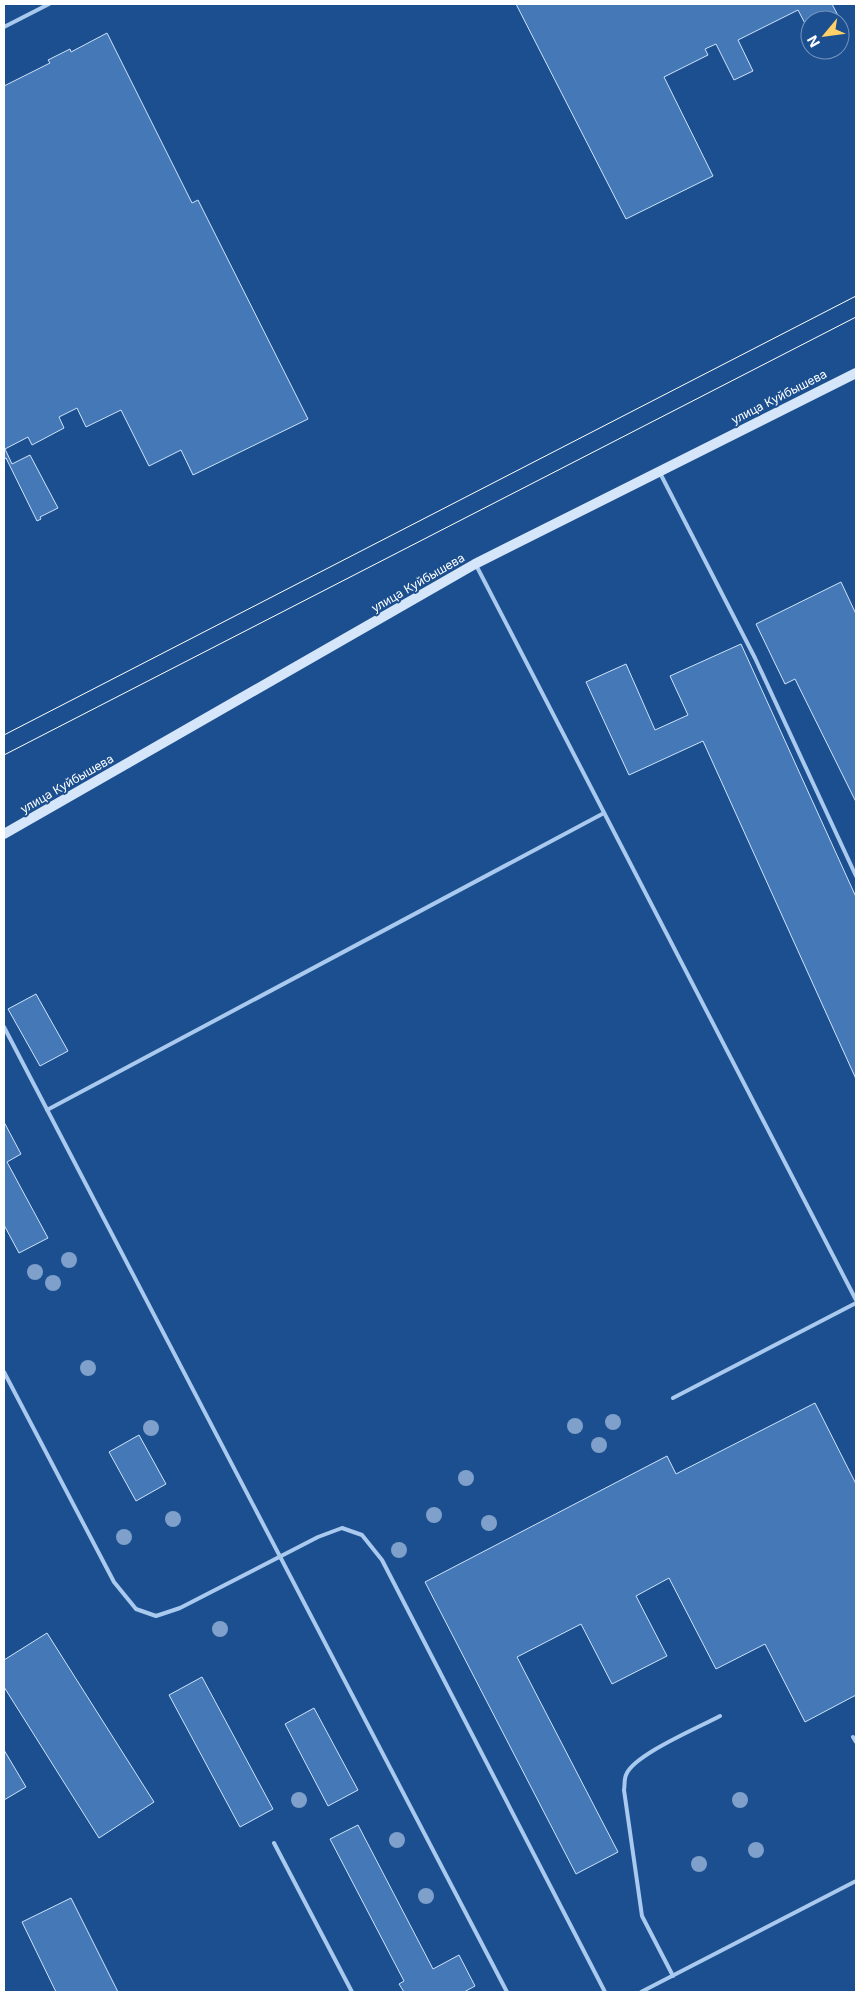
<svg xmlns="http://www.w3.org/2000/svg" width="860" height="1996" font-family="Inter,sans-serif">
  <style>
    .building { fill: #4478b7; stroke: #cfe3fa }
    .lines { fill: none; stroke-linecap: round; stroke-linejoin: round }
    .service { stroke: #a9c9ee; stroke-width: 4 }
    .secondary { stroke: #d6e6fa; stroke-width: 10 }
    .tram { stroke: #fff; stroke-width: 1 }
    .tree { fill: #7ea0ca }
    .labels { text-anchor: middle; stroke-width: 4; stroke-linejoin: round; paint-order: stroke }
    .street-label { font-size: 12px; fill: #fff; stroke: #1b4f8f }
  </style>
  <rect width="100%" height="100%" fill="#1b4f8f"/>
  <path class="building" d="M516,4H832L846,31L840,34V20H810V33L798,10L738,40L753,71L734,80L716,44L705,49L708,55L664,77L713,176L626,219Z
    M107,33L192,203L198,200L308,419L193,475L181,450L149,466L121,410L86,427L77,408L59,417L64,428L32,445L28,437L5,449L12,464L30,455L58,508L40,517L41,519L37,521L6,458L4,459V86L50,63L48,60L70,49L71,52Z
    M841,582L856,614V802L795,679L785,684L756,624Z
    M741,644L856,897V1079L703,741L629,775L586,682L626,664L655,730L688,715L670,676Z
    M36,994L68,1051L40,1066L8,1009Z
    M4,1122L21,1154L7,1162L48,1238L19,1253L4,1225Z
    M815,1403L856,1484V1695L805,1722L765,1644L716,1669L669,1578L636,1596L667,1656L612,1684L581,1624L517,1657L618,1852L576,1874L425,1582L667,1456L676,1474Z
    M139,1435L166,1484L136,1501L109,1452Z
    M47,1633L154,1802L99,1838L4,1687V1660Z
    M202,1677L273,1809L240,1827L169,1695Z
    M314,1708L358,1790L328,1806L285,1724Z
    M4,1750L26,1787L4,1800Z
    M358,1825L433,1969L459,1955L475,1986L464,1992H404L399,1984L404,1981L330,1839Z
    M71,1898L118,1992H56L22,1922Z"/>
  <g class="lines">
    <path class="service" d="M4,27L49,4
      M660,473L755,658L856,876
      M476,565L856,1300
      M4,1027L507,1992
      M47,1110L604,813
      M4,1372L114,1582L136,1609L156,1616L180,1608L318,1537L342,1528L362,1535L382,1560L605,1992
      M673,1398L856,1303
      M853,1737L856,1742
      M274,1843L352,1992
      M673,1976L642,1916L624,1790C625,1785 624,1779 626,1775C633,1755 700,1727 720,1716
      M641,1992L856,1881"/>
    <path class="secondary" d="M4,834L475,564L856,373"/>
    <path class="tram" d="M4,735L856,296
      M4,755L856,317"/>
  </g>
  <g class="tree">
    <circle cx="69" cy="1260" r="8"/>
    <circle cx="35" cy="1272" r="8"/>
    <circle cx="53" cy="1283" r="8"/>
    <circle cx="88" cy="1368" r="8"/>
    <circle cx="613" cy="1422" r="8"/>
    <circle cx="575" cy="1426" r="8"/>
    <circle cx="151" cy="1428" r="8"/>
    <circle cx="599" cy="1445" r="8"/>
    <circle cx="466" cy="1478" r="8"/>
    <circle cx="434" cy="1515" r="8"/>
    <circle cx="173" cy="1519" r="8"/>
    <circle cx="489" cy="1523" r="8"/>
    <circle cx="124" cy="1537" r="8"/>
    <circle cx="399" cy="1550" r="8"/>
    <circle cx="220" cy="1629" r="8"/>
    <circle cx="299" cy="1800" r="8"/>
    <circle cx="740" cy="1800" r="8"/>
    <circle cx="397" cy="1840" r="8"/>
    <circle cx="756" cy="1850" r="8"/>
    <circle cx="699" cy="1864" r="8"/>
    <circle cx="426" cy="1896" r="8"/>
  </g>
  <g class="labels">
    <g class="street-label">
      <text transform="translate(779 397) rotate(-27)" y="4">улица Куйбышева</text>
      <text transform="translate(418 583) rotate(-30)" y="4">улица Куйбышева</text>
      <text transform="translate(67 784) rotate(-30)" y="4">улица Куйбышева</text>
    </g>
  </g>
  <rect width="860" height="1996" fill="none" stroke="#ffffff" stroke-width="10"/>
  <g transform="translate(825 35) rotate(241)"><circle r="24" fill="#1b4f8f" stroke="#7695bc"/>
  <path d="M0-4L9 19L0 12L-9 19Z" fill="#ffd166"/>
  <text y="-8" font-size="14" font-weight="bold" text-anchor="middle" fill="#ffffff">N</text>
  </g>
</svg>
